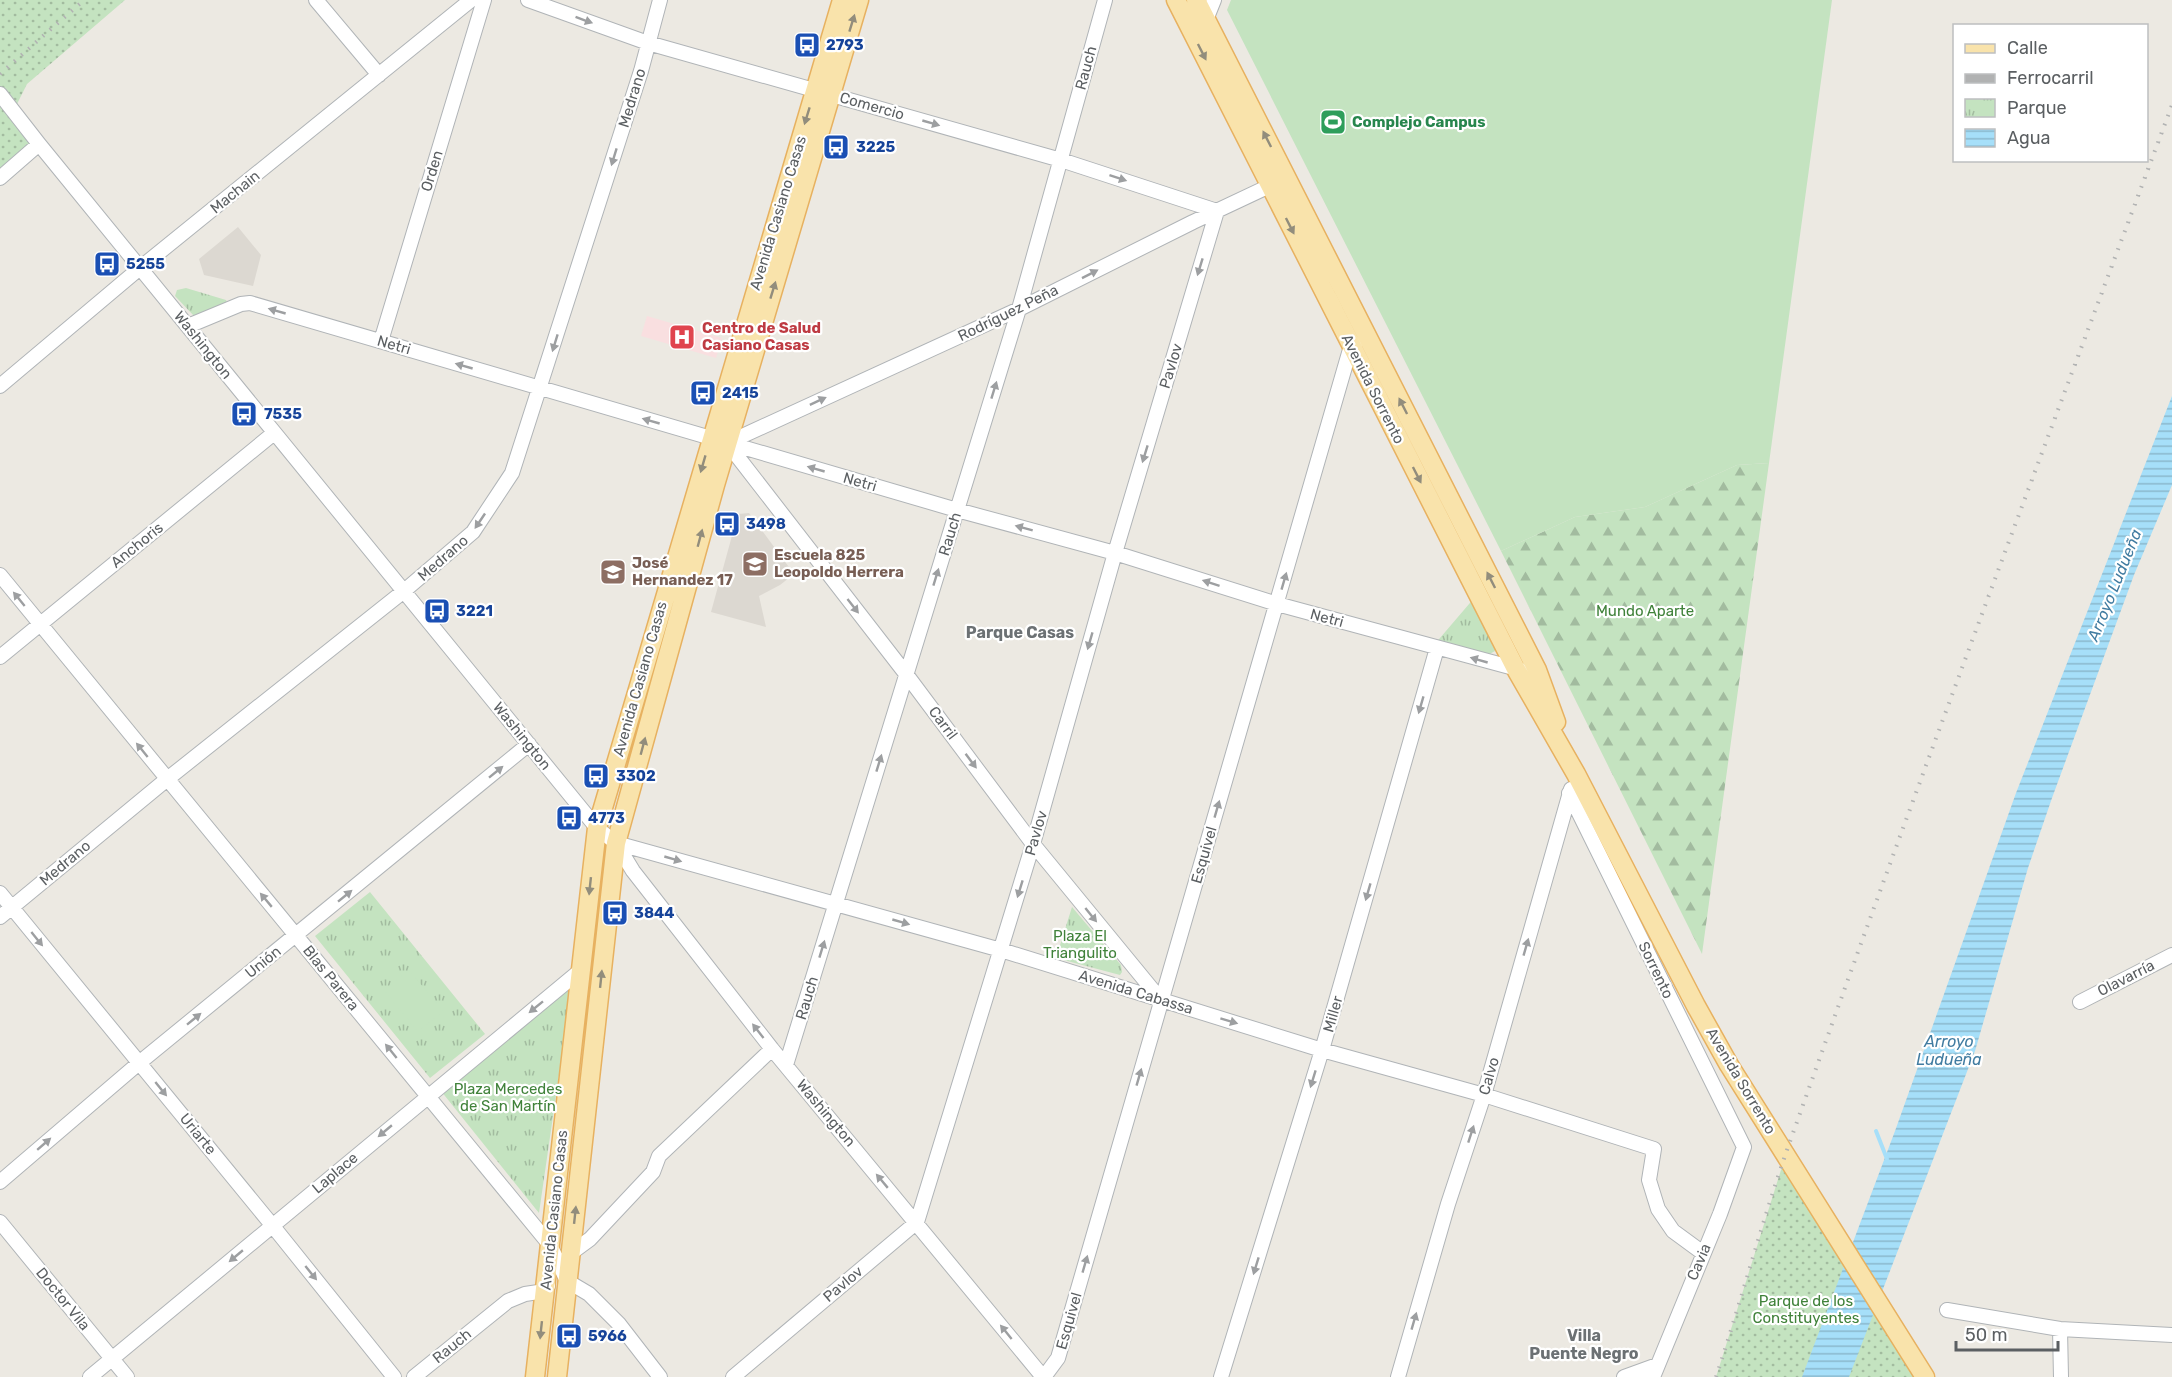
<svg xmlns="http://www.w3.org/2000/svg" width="2172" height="1377" font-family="Rubik,sans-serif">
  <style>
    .education { fill: #dcd8d1 }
    .medical { fill: #f9dfe0 }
    .grass { fill: url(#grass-dots) }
    .forest { fill: url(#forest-firs) }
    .park { fill: url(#park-tufts) }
    .pitch { fill: #c4e3c0 }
    .water { fill: url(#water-rules) }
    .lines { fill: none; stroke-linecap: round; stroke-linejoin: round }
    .stream { stroke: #a6dff9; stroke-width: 4 }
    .minor-casing { stroke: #b0b4b7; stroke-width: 16 }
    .major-casing { stroke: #e7b160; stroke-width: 21 }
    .minor { stroke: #fff; stroke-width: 14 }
    .major { stroke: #f9e3ab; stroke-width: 18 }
    .rail { stroke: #b1b2b2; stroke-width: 4; stroke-dasharray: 1.5 8; stroke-linecap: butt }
    .oneway { fill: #9d9fa1 }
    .oneway2 { fill: #928d7c }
    .labels { text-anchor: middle; stroke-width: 4.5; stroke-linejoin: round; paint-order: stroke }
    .transit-label { font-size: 15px; font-weight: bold; fill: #164399; stroke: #fff; text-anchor: start }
    .street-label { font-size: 15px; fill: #5b5f62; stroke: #fff }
    .leisure-label { font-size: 15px; font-weight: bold; fill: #27864d; stroke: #fff; text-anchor: start }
    .health-label { font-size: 15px; font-weight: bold; fill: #be3a42; stroke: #fff; text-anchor: start }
    .education-label { font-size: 15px; font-weight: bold; fill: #785e54; stroke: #fff; text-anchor: start }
    .park-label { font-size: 15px; fill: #40823a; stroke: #fff }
    .water-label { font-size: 16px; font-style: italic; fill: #417ca1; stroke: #fff }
    .neighbourhood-label { font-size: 16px; font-weight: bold; fill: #6c7174; stroke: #fff }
  </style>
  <defs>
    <pattern id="grass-dots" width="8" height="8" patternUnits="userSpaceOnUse" patternTransform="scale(1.5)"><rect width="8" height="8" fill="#c4e3c0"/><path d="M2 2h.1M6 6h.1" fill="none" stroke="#a2bb9f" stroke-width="1.8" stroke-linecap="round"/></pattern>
    <pattern id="forest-firs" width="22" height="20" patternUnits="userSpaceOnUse" patternTransform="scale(1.5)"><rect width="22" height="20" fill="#c4e3c0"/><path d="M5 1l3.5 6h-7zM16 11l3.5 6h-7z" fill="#a2bb9f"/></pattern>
    <pattern id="park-tufts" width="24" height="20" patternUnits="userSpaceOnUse" patternTransform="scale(1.5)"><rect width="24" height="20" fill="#c4e3c0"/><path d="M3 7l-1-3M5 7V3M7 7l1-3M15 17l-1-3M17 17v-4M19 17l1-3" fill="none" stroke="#a2bb9f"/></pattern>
    <pattern id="water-rules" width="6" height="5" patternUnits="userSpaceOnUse" patternTransform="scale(1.5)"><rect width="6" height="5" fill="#a6dff9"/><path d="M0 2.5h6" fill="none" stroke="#8ab8cd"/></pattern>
  </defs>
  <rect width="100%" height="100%" fill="#ece9e2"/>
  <path class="education" d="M238,227L261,255L253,286L204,275L199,259Z
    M749,513L794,574L780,585L759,596L766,627L711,612L738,514Z"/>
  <path class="medical" d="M647,316L722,338L716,358L641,336Z"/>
  <path class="grass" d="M0,0H125L27,84L14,110L39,144L0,178Z
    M1786,1154L1925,1377H1716Z"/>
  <path class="forest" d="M1769,463L1702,954L1501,551L1575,517L1645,507L1737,465Z"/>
  <path class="park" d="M186,288L226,300L227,302L194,316L175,296L177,290Z
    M1475,597L1497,645L1495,651L1486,656L1434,645Z
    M370,892L485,1034L430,1078L315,936Z
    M1072,907L1121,965L1122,972L1120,975L1056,958Z
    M572,985L539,1213L441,1091Z"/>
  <path class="pitch" d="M1231,0H1832L1769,463L1737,465L1645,507L1575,517L1501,551L1227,10Z
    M409,970L443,1011L418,1032L384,990Z"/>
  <path class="water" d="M2172,396V485L2134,575L2052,798L2028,868L1975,1051L1849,1377H1802L1895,1131L2016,793Z"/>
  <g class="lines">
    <path class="stream" d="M1876,1131L1887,1159"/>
    <defs>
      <path id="minor" d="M316,0L379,75
        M528,0L648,43L1061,160L1217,211
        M1203,22L1206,20L1214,0
        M0,94L39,144L597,828L616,843L633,871L772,1049L1043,1377
        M0,178L39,144
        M188,326L241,304L250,303L957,510L1115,553L1277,604L1521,670
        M381,341L484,0
        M0,386L140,268L471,0
        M727,443L906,674L1033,844L1161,1000
        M727,443L1019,309L1193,222L1278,182
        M0,575L550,1245L567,1281L589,1294L619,1324L660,1377
        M0,657L274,433
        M1569,793L1744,1147L1720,1214L1653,1377
        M616,843L1001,950L1322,1050L1484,1095L1654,1149L1649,1180L1658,1209L1673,1231L1703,1253
        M0,893L272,1225L394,1377
        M0,917L166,780L404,591L473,532L512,473L641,71L660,0
        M2080,1002L2172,955
        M786,1065L1019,309L1105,0
        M0,1182L139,1063L529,744
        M0,1222L127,1377
        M567,1258L571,1253L590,1239L653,1172L659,1156L772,1049
        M1947,1310L2060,1329L2172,1335
        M2060,1329L2061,1377
        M90,1377L581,970
        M414,1377L508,1301L525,1294L545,1291L548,1286
        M733,1377L917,1222L1033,844L1115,553L1217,211
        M1044,1377L1058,1358L1351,346L1355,344
        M1221,1377L1322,1050L1437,648
        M1398,1377L1448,1204L1484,1095L1571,789
        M1624,1377L1657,1365"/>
      <path id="major" d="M1176,0L1517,671L1576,774L1696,1006L1729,1065L1925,1377
        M1196,0L1537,670L1556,722
        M535,1377L597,828L842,0
        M557,1377L616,843L715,485L859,0"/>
    </defs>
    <use href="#minor" class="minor-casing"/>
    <use href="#major" class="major-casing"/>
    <use href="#minor" class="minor"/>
    <use href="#major" class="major"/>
    <path class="rail" d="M0,74L84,0
      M1716,1377C1741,1302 1761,1225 1787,1150C1911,800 2042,453 2172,105"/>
  </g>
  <defs><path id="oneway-solid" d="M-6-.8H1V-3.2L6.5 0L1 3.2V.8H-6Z" transform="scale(1.5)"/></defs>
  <g class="oneway">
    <use href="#oneway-solid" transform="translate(584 20) rotate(20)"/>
    <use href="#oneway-solid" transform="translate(931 123) rotate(16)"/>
    <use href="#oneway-solid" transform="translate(614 157) rotate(107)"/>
    <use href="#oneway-solid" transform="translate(1118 178) rotate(18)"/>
    <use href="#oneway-solid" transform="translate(1200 267) rotate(107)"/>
    <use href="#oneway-solid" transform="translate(1090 274) rotate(-27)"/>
    <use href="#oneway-solid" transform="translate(277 311) rotate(-164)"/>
    <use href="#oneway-solid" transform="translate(555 343) rotate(107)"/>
    <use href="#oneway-solid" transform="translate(464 366) rotate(-164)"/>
    <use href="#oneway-solid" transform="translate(994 390) rotate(-73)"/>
    <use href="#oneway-solid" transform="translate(818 401) rotate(-25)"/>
    <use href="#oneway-solid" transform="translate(651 421) rotate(-164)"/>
    <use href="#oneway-solid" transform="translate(1145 454) rotate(107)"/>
    <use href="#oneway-solid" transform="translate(816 469) rotate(-164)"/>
    <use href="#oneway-solid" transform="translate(480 521) rotate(124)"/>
    <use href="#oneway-solid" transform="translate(1024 528) rotate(-165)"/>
    <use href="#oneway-solid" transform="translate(936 577) rotate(-73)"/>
    <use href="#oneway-solid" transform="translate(1284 581) rotate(-74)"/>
    <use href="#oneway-solid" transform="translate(1211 583) rotate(-162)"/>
    <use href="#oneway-solid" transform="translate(19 599) rotate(-129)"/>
    <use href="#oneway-solid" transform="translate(853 606) rotate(52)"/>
    <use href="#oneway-solid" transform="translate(1090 641) rotate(106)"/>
    <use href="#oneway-solid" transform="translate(1479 660) rotate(-164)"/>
    <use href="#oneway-solid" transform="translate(1421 705) rotate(106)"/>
    <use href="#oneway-solid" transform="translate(142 750) rotate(-129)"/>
    <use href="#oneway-solid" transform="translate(971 761) rotate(53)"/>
    <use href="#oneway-solid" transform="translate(879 763) rotate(-73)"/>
    <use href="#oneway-solid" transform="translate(496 772) rotate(-39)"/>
    <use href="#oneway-solid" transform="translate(1217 809) rotate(-74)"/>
    <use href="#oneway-solid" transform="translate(673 859) rotate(16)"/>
    <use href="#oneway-solid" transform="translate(1020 889) rotate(107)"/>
    <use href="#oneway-solid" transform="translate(1368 892) rotate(106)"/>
    <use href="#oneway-solid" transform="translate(345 896) rotate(-39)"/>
    <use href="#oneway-solid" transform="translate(266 900) rotate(-130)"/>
    <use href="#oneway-solid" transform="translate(1091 915) rotate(51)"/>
    <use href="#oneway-solid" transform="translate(901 922) rotate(16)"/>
    <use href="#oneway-solid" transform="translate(37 939) rotate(51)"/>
    <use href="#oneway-solid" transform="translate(1526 947) rotate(-74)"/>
    <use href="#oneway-solid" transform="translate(822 949) rotate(-73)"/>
    <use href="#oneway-solid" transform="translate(536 1007) rotate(141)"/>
    <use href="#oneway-solid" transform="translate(194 1019) rotate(-39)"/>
    <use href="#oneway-solid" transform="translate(1229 1021) rotate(17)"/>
    <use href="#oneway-solid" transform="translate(758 1031) rotate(-128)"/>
    <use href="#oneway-solid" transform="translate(391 1051) rotate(-129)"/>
    <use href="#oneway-solid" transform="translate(1139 1077) rotate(-74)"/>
    <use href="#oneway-solid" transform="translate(1313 1079) rotate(107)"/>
    <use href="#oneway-solid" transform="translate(161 1089) rotate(51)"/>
    <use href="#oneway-solid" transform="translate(385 1131) rotate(140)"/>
    <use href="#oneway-solid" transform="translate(1471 1134) rotate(-72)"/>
    <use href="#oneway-solid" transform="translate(44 1144) rotate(-41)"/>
    <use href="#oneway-solid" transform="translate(882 1181) rotate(-130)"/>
    <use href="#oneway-solid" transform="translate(236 1256) rotate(140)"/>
    <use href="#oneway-solid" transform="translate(1085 1264) rotate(-74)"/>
    <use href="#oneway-solid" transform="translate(1256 1266) rotate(107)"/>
    <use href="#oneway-solid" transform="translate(311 1273) rotate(51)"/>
    <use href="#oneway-solid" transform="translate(1414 1321) rotate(-74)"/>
    <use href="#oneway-solid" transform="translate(1006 1332) rotate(-129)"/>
  </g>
  <g class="oneway2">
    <use href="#oneway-solid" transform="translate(852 23) rotate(-73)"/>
    <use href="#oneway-solid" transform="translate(1202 52) rotate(63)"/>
    <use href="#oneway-solid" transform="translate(807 116) rotate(107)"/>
    <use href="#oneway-solid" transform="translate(1267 139) rotate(-117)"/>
    <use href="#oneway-solid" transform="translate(1290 226) rotate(63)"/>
    <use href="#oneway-solid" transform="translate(773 290) rotate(-73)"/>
    <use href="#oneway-solid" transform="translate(1403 406) rotate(-117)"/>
    <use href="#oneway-solid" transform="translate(703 464) rotate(106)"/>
    <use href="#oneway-solid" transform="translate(1417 475) rotate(63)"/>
    <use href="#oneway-solid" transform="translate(700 538) rotate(-75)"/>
    <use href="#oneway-solid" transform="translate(1491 580) rotate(-117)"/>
    <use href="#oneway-solid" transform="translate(643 746) rotate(-75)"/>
    <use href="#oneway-solid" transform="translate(590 886) rotate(96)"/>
    <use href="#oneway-solid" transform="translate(601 979) rotate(-84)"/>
    <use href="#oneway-solid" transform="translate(575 1215) rotate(-84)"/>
    <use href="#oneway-solid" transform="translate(541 1330) rotate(96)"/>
  </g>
  <defs>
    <symbol id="bus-square" viewBox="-11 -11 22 22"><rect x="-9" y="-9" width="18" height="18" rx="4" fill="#1a4fb4" stroke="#fff"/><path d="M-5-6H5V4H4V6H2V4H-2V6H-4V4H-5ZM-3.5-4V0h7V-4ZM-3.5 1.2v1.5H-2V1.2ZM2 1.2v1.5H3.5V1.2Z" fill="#fff"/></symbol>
    <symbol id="stadium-square" viewBox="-11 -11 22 22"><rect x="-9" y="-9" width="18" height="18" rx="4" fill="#2e9e5b" stroke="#fff"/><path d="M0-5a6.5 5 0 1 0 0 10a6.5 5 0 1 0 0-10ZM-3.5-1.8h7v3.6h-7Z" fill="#fff"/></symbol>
    <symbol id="hospital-square" viewBox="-11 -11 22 22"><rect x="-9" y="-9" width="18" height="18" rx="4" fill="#e0444e" stroke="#fff"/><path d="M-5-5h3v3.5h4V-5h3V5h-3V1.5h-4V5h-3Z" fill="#fff"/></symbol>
    <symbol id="school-square" viewBox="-11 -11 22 22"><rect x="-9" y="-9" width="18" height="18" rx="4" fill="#8d6e63" stroke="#fff"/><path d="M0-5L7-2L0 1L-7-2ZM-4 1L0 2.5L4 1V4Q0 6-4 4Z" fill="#fff"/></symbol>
  </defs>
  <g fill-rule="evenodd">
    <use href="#bus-square" x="792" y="30" width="30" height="30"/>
    <use href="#stadium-square" x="1318" y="107" width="30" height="30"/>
    <use href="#bus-square" x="821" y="132" width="30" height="30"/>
    <use href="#bus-square" x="92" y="249" width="30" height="30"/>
    <use href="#hospital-square" x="667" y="322" width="30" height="30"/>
    <use href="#bus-square" x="688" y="378" width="30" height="30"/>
    <use href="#bus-square" x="229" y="399" width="30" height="30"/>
    <use href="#bus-square" x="712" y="509" width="30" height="30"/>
    <use href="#school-square" x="740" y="549" width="30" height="30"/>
    <use href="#school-square" x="598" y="557" width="30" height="30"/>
    <use href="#bus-square" x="422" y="596" width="30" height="30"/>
    <use href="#bus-square" x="581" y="761" width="30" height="30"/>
    <use href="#bus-square" x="554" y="803" width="30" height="30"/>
    <use href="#bus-square" x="600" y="898" width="30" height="30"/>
    <use href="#bus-square" x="554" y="1321" width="30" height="30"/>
  </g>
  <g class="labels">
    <g class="transit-label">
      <text x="826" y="50">2793</text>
      <text x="856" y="152">3225</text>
      <text x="126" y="269">5255</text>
      <text x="722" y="398">2415</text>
      <text x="264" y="419">7535</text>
      <text x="746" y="529">3498</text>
      <text x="456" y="616">3221</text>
      <text x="616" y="781">3302</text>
      <text x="588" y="823">4773</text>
      <text x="634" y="918">3844</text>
      <text x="588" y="1341">5966</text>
    </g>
    <g class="street-label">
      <text transform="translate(1086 68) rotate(-75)" y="5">Rauch</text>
      <text transform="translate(632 98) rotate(-73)" y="5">Medrano</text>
      <text transform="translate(872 106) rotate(16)" y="5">Comercio</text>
      <text transform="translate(432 171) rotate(-73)" y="5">Orden</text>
      <text transform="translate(235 192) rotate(-39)" y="5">Machain</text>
      <text transform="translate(778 213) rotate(-73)" y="5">Avenida Casiano Casas</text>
      <text transform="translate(1008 313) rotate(-26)" y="5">Rodríguez Peña</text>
      <text transform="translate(203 345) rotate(51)" y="5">Washington</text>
      <text transform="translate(394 345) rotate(16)" y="5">Netri</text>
      <text transform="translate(1171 366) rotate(-73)" y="5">Pavlov</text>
      <text transform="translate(1373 389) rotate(63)" y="5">Avenida Sorrento</text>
      <text transform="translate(860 482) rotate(16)" y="5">Netri</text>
      <text transform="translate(950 534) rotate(-73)" y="5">Rauch</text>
      <text transform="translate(137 545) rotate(-39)" y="5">Anchoris</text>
      <text transform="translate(443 558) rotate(-41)" y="5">Medrano</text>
      <text transform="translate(1327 618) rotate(15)" y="5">Netri</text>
      <text transform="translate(640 679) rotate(-74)" y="5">Avenida Casiano Casas</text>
      <text transform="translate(943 723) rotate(53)" y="5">Carril</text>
      <text transform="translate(522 736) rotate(51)" y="5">Washington</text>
      <text transform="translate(1036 833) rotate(-74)" y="5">Pavlov</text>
      <text transform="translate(1204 855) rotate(-74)" y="5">Esquivel</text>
      <text transform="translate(65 863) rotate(-40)" y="5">Medrano</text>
      <text transform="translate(263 962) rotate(-39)" y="5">Unión</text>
      <text transform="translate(1656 970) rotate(64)" y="5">Sorrento</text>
      <text transform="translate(331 978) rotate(51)" y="5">Blas Parera</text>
      <text transform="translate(2126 978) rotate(-27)" y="5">Olavarría</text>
      <text transform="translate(1136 992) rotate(17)" y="5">Avenida Cabassa</text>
      <text transform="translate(807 998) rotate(-73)" y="5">Rauch</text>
      <text transform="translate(1333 1014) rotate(-74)" y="5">Miller</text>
      <text transform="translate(1489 1076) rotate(-74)" y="5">Calvo</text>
      <text transform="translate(1741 1081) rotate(59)" y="5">Avenida Sorrento</text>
      <text transform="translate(826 1113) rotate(50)" y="5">Washington</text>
      <text transform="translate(198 1134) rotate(51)" y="5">Uriarte</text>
      <text transform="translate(335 1173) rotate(-40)" y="5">Laplace</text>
      <text transform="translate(554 1210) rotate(-84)" y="5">Avenida Casiano Casas</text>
      <text transform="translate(1699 1262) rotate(-67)" y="5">Cavia</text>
      <text transform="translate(843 1284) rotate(-40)" y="5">Pavlov</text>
      <text transform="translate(63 1299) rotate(51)" y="5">Doctor Vila</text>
      <text transform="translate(1069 1321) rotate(-74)" y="5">Esquivel</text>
      <text transform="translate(452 1346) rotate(-39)" y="5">Rauch</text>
    </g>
    <g class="leisure-label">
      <text x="1352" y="127">Complejo Campus</text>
    </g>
    <g class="health-label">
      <text x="702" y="333">Centro de Salud<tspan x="702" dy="17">Casiano Casas</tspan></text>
    </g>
    <g class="education-label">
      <text x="774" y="560">Escuela 825<tspan x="774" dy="17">Leopoldo Herrera</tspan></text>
      <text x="632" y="568">José<tspan x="632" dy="17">Hernandez 17</tspan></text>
    </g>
    <g class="park-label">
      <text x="1645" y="616">Mundo Aparte</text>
      <text x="1080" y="941">Plaza El<tspan x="1080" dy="17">Triangulito</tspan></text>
      <text x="508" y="1094">Plaza Mercedes<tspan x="508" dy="17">de San Martín</tspan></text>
      <text x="1806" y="1306">Parque de los<tspan x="1806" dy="17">Constituyentes</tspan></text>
    </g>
    <g class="water-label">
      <text transform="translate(2114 585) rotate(-68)" y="6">Arroyo Ludueña</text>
      <text x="1949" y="1047">Arroyo<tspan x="1949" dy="18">Ludueña</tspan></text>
    </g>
    <g class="neighbourhood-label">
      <text x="1020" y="638">Parque Casas</text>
      <text x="1584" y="1341">Villa<tspan x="1584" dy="18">Puente Negro</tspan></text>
    </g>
  </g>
  <rect x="1953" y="24" width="195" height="138" fill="#ffffff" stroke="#bdbfc0" stroke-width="1.5"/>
  <rect x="1965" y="44" width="30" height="9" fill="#f9e3ab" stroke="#bdbfc0" stroke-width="1.5"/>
  <text x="2007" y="54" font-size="18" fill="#5b5f62">Calle</text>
  <rect x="1965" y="74" width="30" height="9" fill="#b1b2b2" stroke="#bdbfc0" stroke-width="1.5"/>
  <text x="2007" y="84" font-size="18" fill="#5b5f62">Ferrocarril</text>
  <rect x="1965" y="99" width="30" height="18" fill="url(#park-tufts)" stroke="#bdbfc0" stroke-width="1.5"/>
  <text x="2007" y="114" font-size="18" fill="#5b5f62">Parque</text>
  <rect x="1965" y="129" width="30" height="18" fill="url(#water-rules)" stroke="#bdbfc0" stroke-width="1.5"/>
  <text x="2007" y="144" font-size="18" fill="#5b5f62">Agua</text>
  <path d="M1956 1341v9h102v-9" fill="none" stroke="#5b5f62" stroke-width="3"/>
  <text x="1965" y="1341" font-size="18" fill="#5b5f62" stroke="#ffffff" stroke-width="4.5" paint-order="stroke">50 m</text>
</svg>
